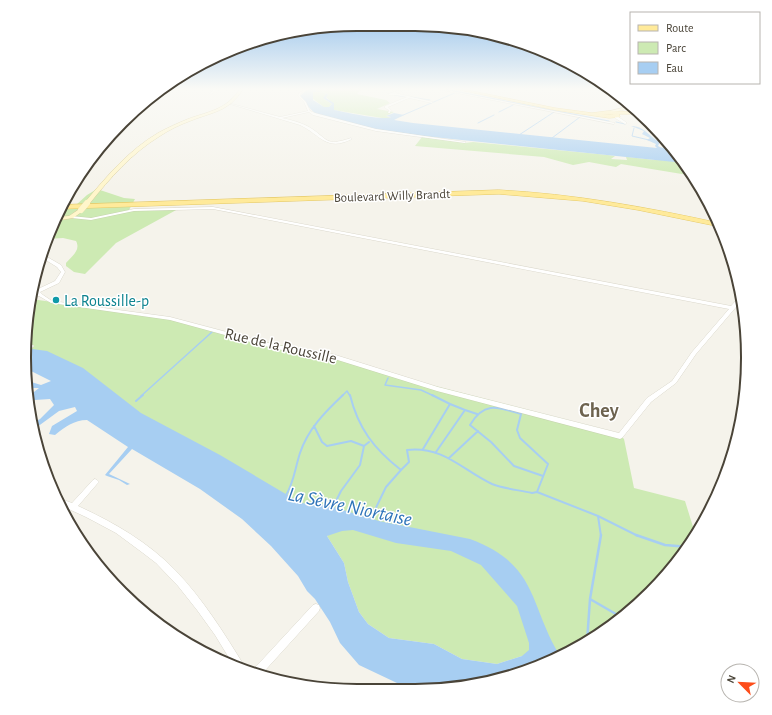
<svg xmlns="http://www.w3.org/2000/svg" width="772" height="715" font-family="'Alegreya Sans',sans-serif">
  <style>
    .green { fill: #cdeab3 }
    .water { fill: #a7cef2; fill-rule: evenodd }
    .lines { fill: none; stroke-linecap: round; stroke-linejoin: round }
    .stream-far3 { stroke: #a7cef2; stroke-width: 1 }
    .stream-far2 { stroke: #a7cef2; stroke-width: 1.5 }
    .stream-far1 { stroke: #a7cef2; stroke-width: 2 }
    .stream { stroke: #a7cef2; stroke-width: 2.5 }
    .street-casing { stroke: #c1bcad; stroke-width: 0.5 }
    .secondary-casing { stroke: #d6ca9a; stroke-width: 1 }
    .primary-casing { stroke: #e6ca68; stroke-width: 1 }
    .street { fill: #fff; fill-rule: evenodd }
    .secondary { fill: #fff6cb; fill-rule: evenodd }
    .primary { fill: #ffea9a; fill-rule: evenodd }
    .secondary-bridge-far1-casing { stroke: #d6ca9a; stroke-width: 5; stroke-linecap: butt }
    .secondary-bridge-casing { stroke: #d6ca9a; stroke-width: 6; stroke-linecap: butt }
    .secondary-bridge-far1 { stroke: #fff6cb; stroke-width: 4.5 }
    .secondary-bridge { stroke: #fff6cb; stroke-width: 6 }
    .culture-dot { fill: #0f9aa8; stroke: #fff; stroke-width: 1.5 }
    .labels { text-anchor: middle; stroke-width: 3; stroke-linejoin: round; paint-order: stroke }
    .far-street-label { font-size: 13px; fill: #4a4438; stroke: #fff }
    .culture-label { font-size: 16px; fill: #0d838f; stroke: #fff; text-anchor: start }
    .street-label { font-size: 16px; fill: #4a4438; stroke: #fff }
    .district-label { font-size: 20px; font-weight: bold; fill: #6d634f; stroke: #fff }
    .near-water-label { font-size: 20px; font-style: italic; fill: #2e74b9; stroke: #fff }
    .rim { fill: none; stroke: #4a4438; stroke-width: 2 }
  </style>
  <rect width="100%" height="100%" fill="#f5f3eb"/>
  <path class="green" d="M319,89H323L322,90L324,89H361L357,94L386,100L390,103L377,109L394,112L386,116L391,118L388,119L334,110V104L326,97L328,94L320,91L326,94L324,99L332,104L329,107L325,108L312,98L313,92Z
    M422,137L465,143L473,142L608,155L615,156L611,159L627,160L626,157H628L655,160L673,150L694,176L621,164L616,167L589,162L573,165L544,157L415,146Z
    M97,189L124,198L135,199L129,210L178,209L116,243L85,274L74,272L66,266V263C72,256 81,250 76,241L63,238L47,239L61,207L76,205L87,195Z
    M31,299L175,319L273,344L317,351L392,375L618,433L624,439L634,488L685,501L694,530L698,531L692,543L650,593L600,635L557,657L522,656L497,664L462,659L434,644L389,638L368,624L359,612L348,582L344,563L327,536L328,535L26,360L25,336Z"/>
  <path class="water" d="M308,89H319L316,91L328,94L326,98L334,103V110C344,112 384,121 391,117L386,116L394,113L404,115L394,120L413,123L657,148L655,146L656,144L647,140L650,138L642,134L644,131L631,126C645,126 649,137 660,142L658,146L660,147L674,151L684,163L423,136L375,129L318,115C310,111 307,103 300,96ZM318,91L326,94L323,98L332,104L329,107H324L313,100V92Z
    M25,348L47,351L83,368L141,413L220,455L301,503L327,505L379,521L470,539C539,565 528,603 560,656L542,666L479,685L421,690L397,683L359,665L340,643L330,622L315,599L307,591L298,576L271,546L242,519L200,489L132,449L109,474L130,484L127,485L119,480L107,476L105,475L128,447L87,420C74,420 65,427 55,435L49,434L52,426L77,411L75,407L59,411L33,430L31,424L40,419L54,405L50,399L35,400L29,403V396L39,388H34L28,391V381L41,385L51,381L27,369ZM353,530L396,543L451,551L481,565L517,606L529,643V650L522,656L497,664L462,659L434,644L389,638L368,624L359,612L348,582L344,563L327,536L342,531Z"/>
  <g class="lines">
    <path class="stream-far3" d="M444,89L609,121
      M395,95L406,97
      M411,97L430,100
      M499,112L513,105
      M401,116L457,92
      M616,122L625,124
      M478,123L494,115
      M634,128L632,136L649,140
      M661,134V141L668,144
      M519,135L554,112
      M552,138L580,117"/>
    <path class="stream-far2" d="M388,378L385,385L421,390L434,396
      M141,396L212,332
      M342,396L347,391L350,396"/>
    <path class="stream-far1" d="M350,395C358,428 374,449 401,470L409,462L407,450C444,446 462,470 492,484C505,489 519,490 532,493L537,492
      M432,395L450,404
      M136,401L143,395
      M314,426L322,442L327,446L351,441L364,446
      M423,449L450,404L465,410
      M436,452L465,410L477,414
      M449,458L478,431
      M543,476L514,466L491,442L470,425C484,401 498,407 521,414L517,430L520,438L548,464L537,492L598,516
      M285,497C294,483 295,468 300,453C308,429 325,412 343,395
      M332,509L341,491L360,465L364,446L369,442
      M370,520L386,487L401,470
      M601,536L598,516L638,536"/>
    <path class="stream" d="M636,535L665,545L689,547
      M590,599L601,535
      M587,642L590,599L621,617"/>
    <defs>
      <path id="street" d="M212,89H216L211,95L210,94L213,90Z
        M306,89H308L301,93L300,96L306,102L310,111L315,113L376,129L466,142L465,143L376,131L313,115L309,112L282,118C291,120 300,122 309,127C329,139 324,147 351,138L352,139C326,152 321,135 300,125L230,104H232L280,117L308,111L304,102L298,96L299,93Z
        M405,89H407L395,93L433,102L432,103L409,98L388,107L391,110L390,113H388L389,110L385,108V106L407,97L395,95H389L388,94Z
        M437,89H440L615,123L614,124Z
        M611,91H613L615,93L610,92Z
        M615,116H617L627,123L625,124L615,118Z
        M213,207L731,306L740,296H742V300L696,354L676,383L651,402L622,438L620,439L437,391L328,357L276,349L170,320L51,303L39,296L31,299V296L37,294L33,288V284H35L38,289L55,281L61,272L57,267L41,257L42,254L61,265L65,272L59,283L40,292L43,295L52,301L170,317L276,345L329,353L438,387L619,433L647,398L672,381L692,352L729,309L213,209L134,211L91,220L71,218L69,217L71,216L91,218L134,209Z
        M25,342L33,345L34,346L28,352L26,353V348L27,347L25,346Z
        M95,479L97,480L99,482L97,484L78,506C113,522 148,542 175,570C203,599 224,633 245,667L247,670L246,671L234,666L215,635L197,610L178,586L156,563L143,553L116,533L86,517L60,505L56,498H58L72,503L93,480Z
        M316,604L319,605L320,608L319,611L260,676L251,673L252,671L313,605Z"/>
      <path id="secondary" d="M240,89H243C229,112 212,112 190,121C179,125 169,130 160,136C132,153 110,178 90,203H86V201C107,176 129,150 158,133C167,128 178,123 188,119C210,111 226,110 240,89Z
        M631,106L633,108L608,113L606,112Z
        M81,208L83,209V211L73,218L54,221L56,217L69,216Z"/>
      <path id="primary" d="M456,89H462L555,108L592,113L607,111L638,112L641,114H619L620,117L609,118L555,110ZM602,114H610L615,115Z
        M499,190C574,194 646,207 719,223L721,227L638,210L583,201L499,194L59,209L62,205Z"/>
    </defs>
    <use href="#street" class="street-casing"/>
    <use href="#secondary" class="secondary-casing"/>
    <use href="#primary" class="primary-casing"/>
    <use href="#street" class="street"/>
    <use href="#secondary" class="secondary"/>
    <use href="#primary" class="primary"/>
    <defs>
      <path id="secondary-bridge-far1" d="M86,204L88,202"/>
      <path id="secondary-bridge" d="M81,210L87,203"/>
    </defs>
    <use href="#secondary-bridge-far1" class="secondary-bridge-far1-casing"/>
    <use href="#secondary-bridge" class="secondary-bridge-casing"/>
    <use href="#secondary-bridge-far1" class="secondary-bridge-far1"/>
    <use href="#secondary-bridge" class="secondary-bridge"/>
  </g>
  <linearGradient id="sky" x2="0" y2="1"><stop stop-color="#8ebeec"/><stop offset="0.47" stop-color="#fafaf6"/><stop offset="1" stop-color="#fafaf6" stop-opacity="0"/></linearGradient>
  <rect width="772" height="189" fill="url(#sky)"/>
  <circle class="culture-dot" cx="56" cy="300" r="4"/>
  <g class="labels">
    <g class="far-street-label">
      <text transform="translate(392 195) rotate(-2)" y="5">Boulevard Willy Brandt</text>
    </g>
    <g class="culture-label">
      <text x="64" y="306">La Roussille-p</text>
    </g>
    <g class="street-label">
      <text transform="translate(281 345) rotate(13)" y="6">Rue de la Roussille</text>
    </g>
    <g class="district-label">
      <text x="599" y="417">Chey</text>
    </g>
    <g class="near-water-label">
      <text transform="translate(350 506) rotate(12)" y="7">La Sèvre Niortaise</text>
    </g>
  </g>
  <path d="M0 0H772V715H0ZM357 31H415A326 326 0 0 1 741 357V358A326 326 0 0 1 415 684H357A326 326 0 0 1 31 358V357A326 326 0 0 1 357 31Z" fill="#fff" fill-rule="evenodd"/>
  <path class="rim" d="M357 31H415A326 326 0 0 1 741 357V358A326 326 0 0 1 415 684H357A326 326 0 0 1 31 358V357A326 326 0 0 1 357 31Z"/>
  <rect x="630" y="12" width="130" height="72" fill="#ffffff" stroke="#b7b4af"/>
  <rect x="638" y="25" width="20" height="6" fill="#ffea9a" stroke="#b7b4af"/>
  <text x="666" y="32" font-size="12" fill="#4a4438">Route</text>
  <rect x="638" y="42" width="20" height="12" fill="#cdeab3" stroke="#b7b4af"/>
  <text x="666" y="52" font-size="12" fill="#4a4438">Parc</text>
  <rect x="638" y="62" width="20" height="12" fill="#a7cef2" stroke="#b7b4af"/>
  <text x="666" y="72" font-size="12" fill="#4a4438">Eau</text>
  <g transform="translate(740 683) rotate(294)"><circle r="19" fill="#ffffff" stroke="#b7b4af"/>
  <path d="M0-3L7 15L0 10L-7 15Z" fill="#fd4d1a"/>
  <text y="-6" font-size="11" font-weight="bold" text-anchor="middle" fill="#4a4438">N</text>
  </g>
</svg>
